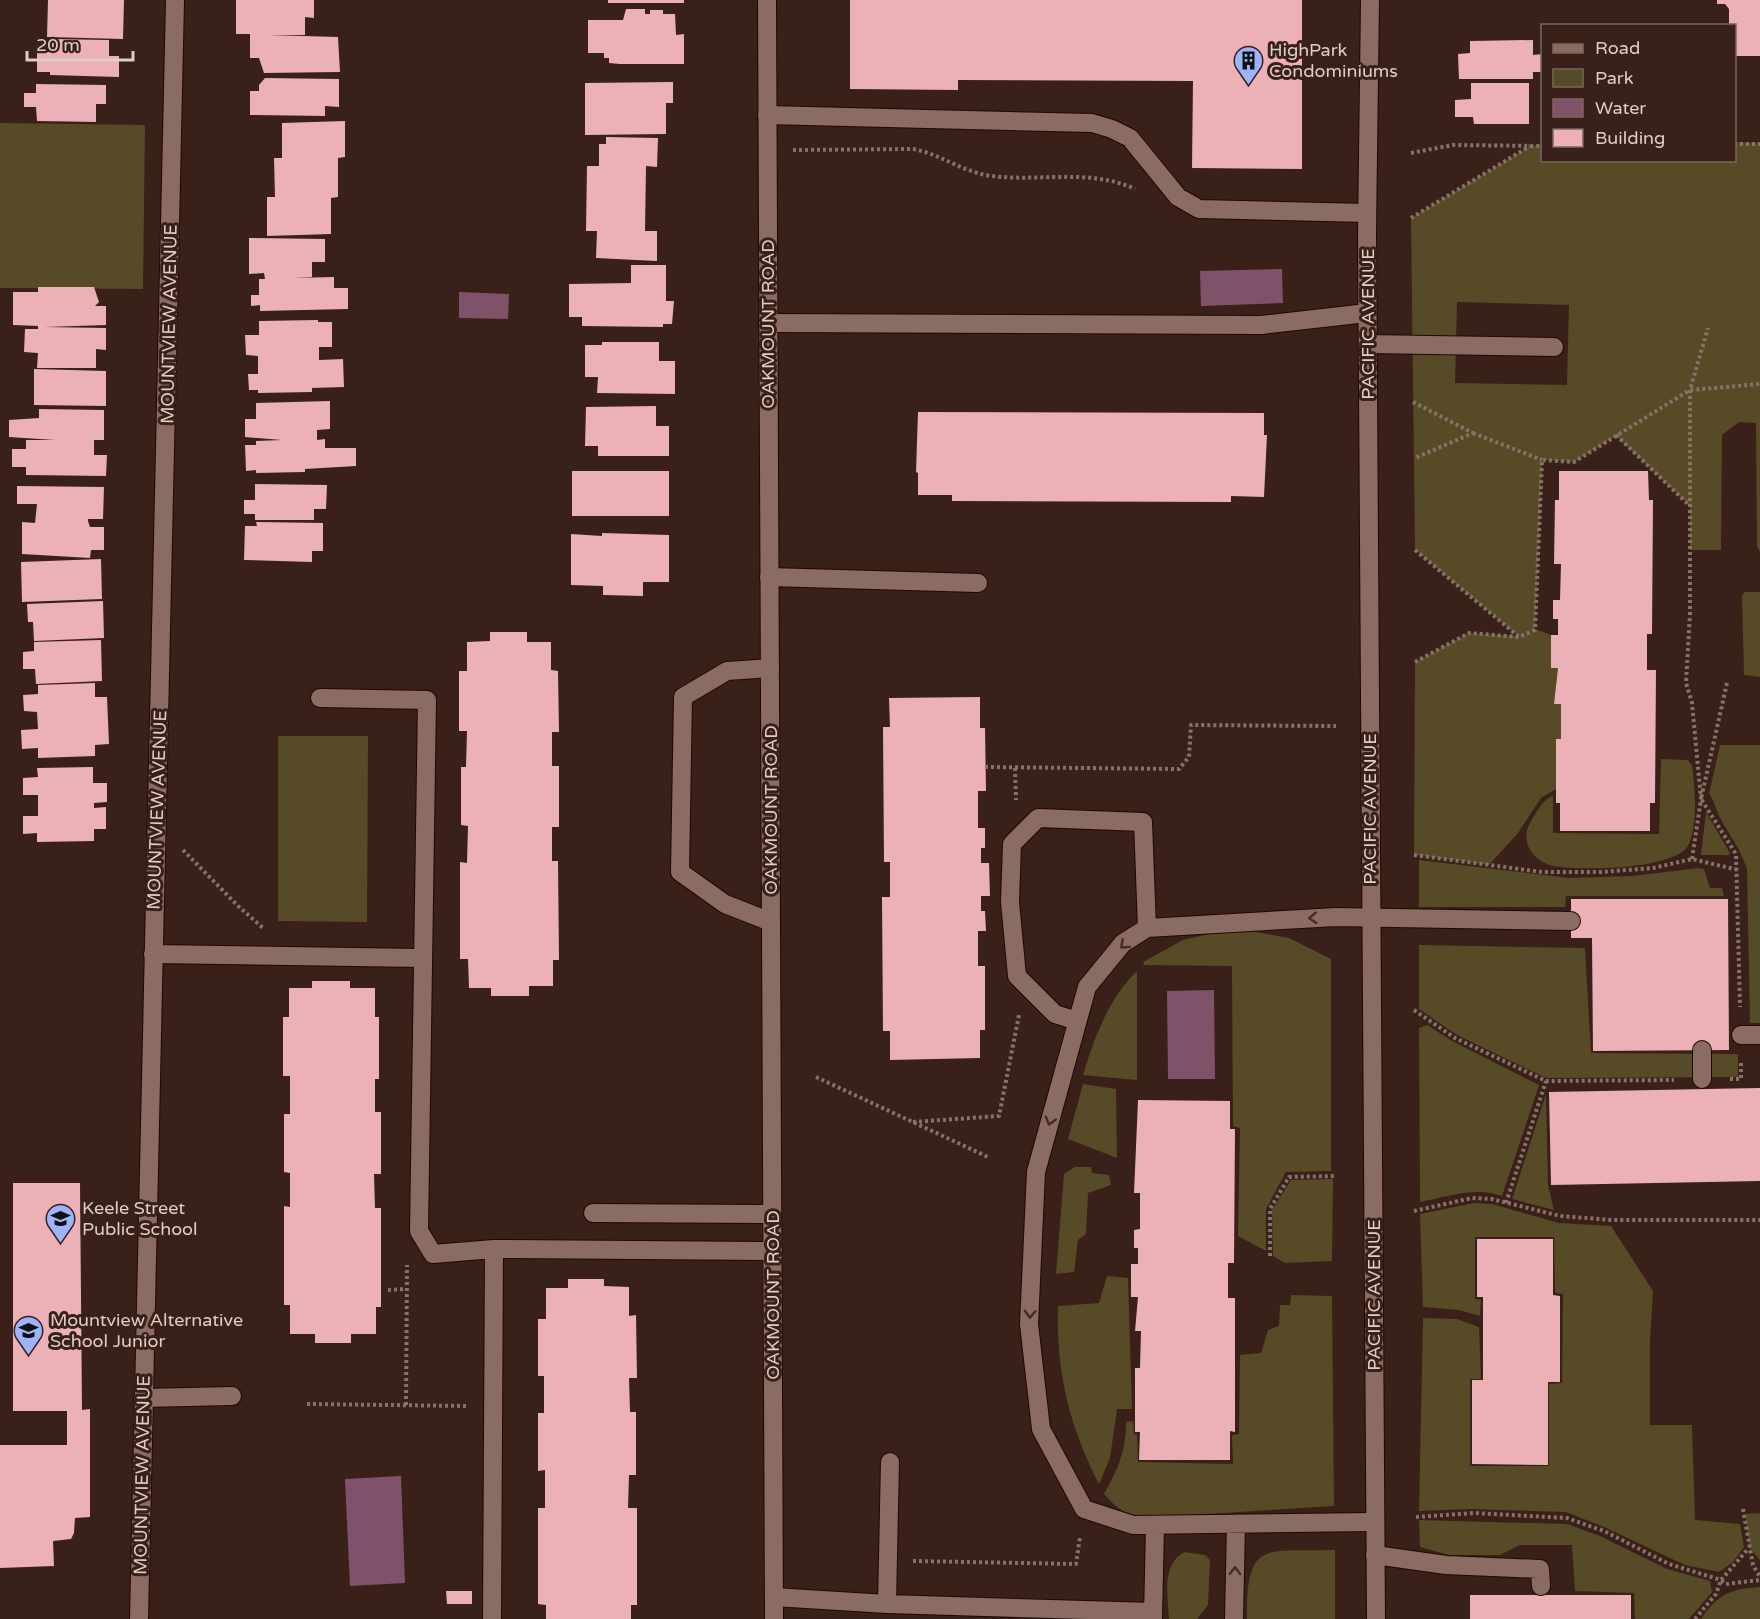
<svg xmlns="http://www.w3.org/2000/svg" width="1760" height="1619" font-family="'Varela Round',sans-serif">
  <style>
    .green { fill: #574a26; fill-rule: evenodd }
    .water { fill: #7f5269 }
    .building { fill: #ebb1b6 }
    .lines { fill: none; stroke-linecap: round; stroke-linejoin: round }
    .lane-casing { stroke: #1f0903; stroke-width: 20 }
    .street-casing { stroke: #1f0903; stroke-width: 20 }
    .path { stroke: #87726b; stroke-width: 4; stroke-dasharray: 3 3; stroke-linecap: butt }
    .lane { stroke: #8a6c62; stroke-width: 18 }
    .street { stroke: #8a6c62; stroke-width: 18 }
    .oneway { stroke: #452b23 }
    .labels { text-anchor: middle; stroke-width: 6; stroke-linejoin: round; paint-order: stroke }
    .poi-label { font-size: 18px; fill: #dfcec8; stroke: #392018; text-anchor: start }
    .street-label { font-size: 18px; fill: #dfcec8; stroke: #392018 }
  </style>
  <rect width="100%" height="100%" fill="#392018"/>
  <path class="green" d="M0,123L145,125L143,289L0,288Z
    M1735,142L1760,143V552L1757,546L1756,423L1739,422L1722,435L1721,550H1690V506L1616,436L1574,462L1542,460L1535,629L1551,635L1552,668H1558L1554,704H1561V739L1556,740V789L1541,798L1518,833L1489,865L1414,855L1415,662L1469,633L1518,636L1415,550L1411,218L1530,146L1542,145V160H1734ZM1457,302L1569,305L1567,385L1455,383Z
    M1745,592H1760V677L1744,675L1742,596Z
    M278,736H368L367,922L278,921Z
    M1720,745H1760V1023H1750L1747,869C1739,845 1730,837 1719,816C1715,808 1715,801 1709,794Z
    M1661,759L1688,760L1692,766C1695,788 1698,822 1689,844C1678,870 1580,871 1554,866C1534,863 1519,841 1530,823C1537,811 1541,802 1553,795V833L1659,834Z
    M1706,812L1730,853L1729,855H1701Z
    M1419,860L1569,878L1632,876L1699,868L1704,869L1710,888H1722L1724,896H1566L1565,907H1419Z
    M1217,932H1256L1289,938L1331,959V1171L1286,1172L1266,1209V1251L1238,1236L1240,1128L1233,1126L1232,966L1144,965L1143,962L1183,940Z
    M1419,945L1585,948L1591,1053L1738,1054V1077L1546,1078L1457,1035L1419,1009Z
    M1137,971V1080L1083,1075C1094,1038 1109,998 1137,971Z
    M1427,1025L1454,1042L1539,1085L1502,1196C1476,1186 1446,1197 1420,1202L1419,1028Z
    M1083,1084L1116,1089L1117,1158L1068,1139Z
    M1546,1094L1548,1185L1554,1210L1512,1199Z
    M1075,1167H1091L1092,1173L1109,1175L1111,1185L1088,1193L1086,1234L1078,1240L1074,1272L1056,1274L1064,1174Z
    M1333,1179L1332,1261L1285,1263L1273,1256L1272,1210L1291,1180Z
    M1474,1203L1492,1204L1559,1223L1611,1226L1653,1291L1650,1340V1425H1692L1695,1520L1740,1524L1744,1547L1733,1562L1719,1572L1685,1565L1604,1527L1566,1512L1470,1509L1419,1511L1423,1318L1457,1319L1479,1327L1481,1379H1470V1466H1549V1384L1562,1383L1563,1294L1555,1293L1554,1237H1475V1299L1481,1300L1480,1316L1459,1310L1423,1307L1420,1214Z
    M1107,1276L1128,1278L1132,1409H1117L1110,1458L1099,1484C1069,1425 1056,1372 1058,1306L1099,1303Z
    M1291,1295L1332,1296L1334,1506L1142,1518C1125,1514 1115,1507 1104,1494C1118,1469 1126,1451 1126,1422L1133,1421L1134,1434L1137,1435L1138,1462L1233,1464L1232,1435L1239,1434L1240,1355L1261,1353L1268,1330L1279,1326L1280,1305H1290Z
    M1760,1513V1560L1750,1548L1745,1514Z
    M1419,1520L1567,1524L1600,1536L1667,1569L1710,1581L1712,1592L1689,1619H1635L1634,1593L1575,1591L1572,1545H1520L1500,1555H1449L1420,1547Z
    M1335,1550V1619H1247C1246,1538 1266,1552 1335,1550Z
    M1184,1552L1205,1555L1210,1560L1208,1605L1197,1619H1169C1168,1595 1161,1566 1184,1552Z
    M1760,1587V1619H1701C1718,1594 1730,1589 1760,1587Z"/>
  <path class="water" d="M1282,269L1283,303L1201,306L1200,271Z
    M459,292L509,294L508,319L459,318Z
    M1214,990L1215,1079H1168L1167,991Z
    M401,1476L405,1583L350,1586L345,1479Z"/>
  <path class="building" d="M48,0H124L123,39L47,37Z
    M236,0H314V18L305,17V35H269L338,37L340,72L264,73L259,58H250V34H236Z
    M608,0H684V3H608Z
    M850,0H1302V169L1192,168L1193,81L958,80V90L850,89Z
    M1717,0H1760V56H1734V26H1729V9L1725,4H1717Z
    M626,9H645V14H650V10H663V14H675L676,35L684,34V64H620L609,63V58H604V53H588V20H623Z
    M50,39L109,40V56H119V77L50,75V72H37V51L49,52Z
    M1533,40V55L1542,54V72H1533V79H1459L1458,54L1470,53V41Z
    M265,78L339,79V107L325,106V116L250,115V91H259V85Z
    M673,82V103H666V134L585,135V83Z
    M1471,83H1529V124H1474L1473,117H1455V100L1471,99Z
    M36,84L106,85V104H96V122L37,121L36,107H24V93H36Z
    M345,121V157L338,158V197L331,198V234L267,236V197H275L274,158H282V123Z
    M606,137L658,138L657,167L646,166L645,231H657V261L596,258L597,231H586L587,166H599V144H606Z
    M249,238L325,239V262H312V277L292,278L334,277V288H348V309L260,311V305L251,306V295H259V279H265L264,273L249,274Z
    M631,265H666V301H674L672,324H663V327L582,326V317H569V284L631,283Z
    M38,287H94L99,302L95,306H106V325L45,327L106,328V350L96,349V368H37L38,353L24,352L25,329H38V326L13,325V292H38Z
    M318,320V322H332V347H319V360L343,359L344,387L312,388V392L258,393V390H249L248,374H258V356L246,355L245,335H259V321Z
    M602,342H659V361H675V394L597,393L598,377H585V345H602Z
    M34,369L106,371V406L34,405Z
    M330,401V429L317,430V440L325,439V448H356V466L305,469V472L256,473V470L246,471L245,445H256V441L282,440L245,437V419H256V403Z
    M656,406V426H669V456H598V446H585L586,407Z
    M39,409L104,410V440H94V455H107L106,476L26,475V467H12V449H26V440H55L9,437V420L39,418Z
    M918,412L1264,413V435H1267L1264,497L1231,496V502L952,501V495H918V473L916,472Z
    M572,471H669V516H572Z
    M1559,471H1648L1649,500H1653L1652,634H1647V670H1656L1655,803H1650V831H1560V803H1556V739H1561V704H1554L1558,668H1551V635H1558V619H1553V600H1560L1561,564H1554L1555,500H1559Z
    M255,484L327,485L326,509H314V520H255V514H244V500H255Z
    M17,486L104,487L103,519H88V521L90,527H104V550H91L90,558L22,554V522L35,523L37,504H17Z
    M256,522L323,523V551H312V562L244,560L245,526H257Z
    M602,533L669,535V582H643V596L603,595V586L571,585V534L602,536Z
    M101,559L102,599L22,602L21,562Z
    M103,601L104,638L34,641L33,622H28L27,604Z
    M490,632H527V642H551V670L558,671L559,732H552V766H559V827H552V861H558L559,960H553V986H529V996H491V988H469L468,959H460V862L467,863L468,826L461,825V767H466L467,731H459V671H467V642L490,641Z
    M101,640L102,681L36,684L35,669H23V652L34,651V642Z
    M95,683V697H107L109,744L95,745V756L38,758V748L22,749L21,730L38,729L37,712L24,711L23,695L38,694V685Z
    M980,697V728H985L986,791H978V828H985V848H981V863H989L990,896H981V911H985L986,931H978V966H985V1030H980V1058L890,1060V1031H883L882,897H890V862H884L883,727H890L889,698Z
    M93,767V783H107V802L94,803V808L106,807V829H94V841L37,842V833L23,834V816H38V795H23V778L38,777L37,768Z
    M1571,899H1728L1729,1050L1593,1051L1592,938H1571Z
    M312,981H350V988H375V1017H379V1079H375V1112H381V1174H374L375,1208H381V1307H376V1334H351V1343H315V1334H290V1305H284V1206L290,1207V1173L284,1172V1114H290V1076H283V1017H289V988H312Z
    M1760,1088V1181L1551,1185L1549,1092Z
    M1138,1100L1230,1101V1129H1235L1234,1263H1228V1298H1235V1432L1230,1431V1460H1139L1140,1432H1135V1368H1140L1141,1331H1135L1138,1297H1131V1264H1138V1248H1134V1230L1140,1229V1193H1134Z
    M13,1183H80L82,1410L90,1409V1517L75,1518L74,1533L71,1539L53,1541L54,1566L0,1568V1445H67V1411H13Z
    M1477,1239H1553V1295L1560,1296V1382H1548V1465L1472,1464V1380H1483V1297H1477Z
    M568,1279H604V1286L629,1287V1316L636,1315L637,1378H629L630,1412H636V1475H629L628,1508H637V1605H631V1619H546V1605L538,1604V1508H545V1470L538,1471V1413H544V1376H538V1319H546V1288H568Z
    M446,1591H472V1604H447Z
    M1470,1595H1631V1619H1470Z"/>
  <g class="lines">
    <defs>
      <path id="lane" d="M767,115L1092,123L1112,129L1130,138L1178,197L1199,209L1367,213
        M768,323L1261,325L1367,313
        M1368,344L1554,347
        M769,577L978,583
        M770,668L727,671L683,697L680,872L725,904L771,922
        M320,698L427,700L419,1231L433,1254L494,1249
        M153,954L421,958
        M1077,1021L1055,1014L1017,976L1010,902L1012,844L1038,818L1143,822L1147,928
        M1741,1035H1760
        M1702,1050V1079
        M593,1213L772,1214
        M143,1398L232,1396
        M1375,1522L1133,1525L1084,1509L1041,1429L1029,1324L1036,1172L1087,987L1123,943L1147,928L1336,917L1571,921
        M1375,1555L1446,1565L1540,1569L1541,1586
        M774,1597L887,1604L1153,1612
        M887,1604L890,1462
        M492,1619L494,1249L773,1251
        M1153,1619L1155,1525
        M1234,1619L1236,1524"/>
      <path id="street" d="M767,0L774,1619
        M1370,0L1367,233L1376,1619
        M139,1619L175,0"/>
    </defs>
    <use href="#lane" class="lane-casing"/>
    <use href="#street" class="street-casing"/>
    <path class="path" d="M1734,144H1760
      M793,150L913,149C941,154 964,173 992,176C1041,182 1089,168 1135,189
      M1411,153L1453,145L1542,146
      M1411,218L1530,146
      M1413,402L1473,433L1415,458
      M1473,433L1542,460
      M1616,435L1689,505
      M1415,550L1518,636
      M1415,662L1469,633L1519,637L1535,630L1542,460L1574,462L1690,390L1760,384
      M1727,683L1701,799L1736,854L1740,1007
      M985,767L1179,769L1189,757L1191,725L1336,726
      M1015,768L1016,800
      M183,850L238,906L263,928
      M1414,855L1542,872H1601L1653,868L1692,859L1738,870
      M1692,859L1701,799L1692,703L1686,683L1690,614V390L1708,328
      M1414,1010L1455,1038L1546,1081L1674,1080
      M816,1077L988,1157
      M1730,1079H1741V1062
      M913,1122L999,1116L1019,1015
      M1506,1203L1546,1081
      M1414,1211L1472,1198L1492,1199L1560,1216L1612,1220H1760
      M1270,1256V1209L1289,1177L1335,1176
      M388,1290L406,1289
      M307,1404L468,1406
      M406,1405L407,1265
      M1743,1509L1753,1565L1760,1577
      M1416,1517L1474,1513L1567,1518L1604,1531L1669,1564L1721,1580L1749,1548
      M913,1561L1076,1564L1080,1537
      M1695,1619L1716,1594L1721,1580L1726,1584L1760,1580"/>
    <use href="#lane" class="lane"/>
    <use href="#street" class="street"/>
  </g>
  <defs><path id="oneway-chevron" d="M-2-3.5L2.5 0L-2 3.5" fill="none" stroke-width="1.6" stroke-linecap="round" stroke-linejoin="round" transform="scale(1.5)"/></defs>
  <g class="oneway">
    <use href="#oneway-chevron" transform="translate(1313 918) rotate(177)"/>
    <use href="#oneway-chevron" transform="translate(1124 945) rotate(138)"/>
    <use href="#oneway-chevron" transform="translate(1050 1121) rotate(106)"/>
    <use href="#oneway-chevron" transform="translate(1030 1314) rotate(92)"/>
    <use href="#oneway-chevron" transform="translate(1235 1571) rotate(-89)"/>
  </g>
  <defs>
    <symbol id="building-pin" viewBox="-11 -11 22 30"><path d="M0 17L-7.5 6A9.5 9.5 0 1 1 7.5 6Z" fill="#9cb4fd" stroke="#392018"/><path d="M-4-6H4V6H1V3H-1V6H-4ZM-2.5-4.3h1.7v1.8h-1.7ZM.8-4.3h1.7v1.8H.8ZM-2.5-1h1.7V.8h-1.7ZM.8-1h1.7V.8H.8Z" fill="#111"/></symbol>
    <symbol id="school-pin" viewBox="-11 -11 22 30"><path d="M0 17L-7.5 6A9.5 9.5 0 1 1 7.5 6Z" fill="#9cb4fd" stroke="#392018"/><path d="M0-5L7-2L0 1L-7-2ZM-4 1L0 2.5L4 1V4Q0 6-4 4Z" fill="#111"/></symbol>
  </defs>
  <g fill-rule="evenodd">
    <use href="#building-pin" x="1232" y="44" width="33" height="45"/>
    <use href="#school-pin" x="44" y="1202" width="33" height="45"/>
    <use href="#school-pin" x="12" y="1314" width="33" height="45"/>
  </g>
  <g class="labels">
    <g class="poi-label">
      <text x="1269" y="56">HighPark<tspan x="1269" dy="21">Condominiums</tspan></text>
      <text x="82" y="1214">Keele Street<tspan x="82" dy="21">Public School</tspan></text>
      <text x="50" y="1326">Mountview Alternative<tspan x="50" dy="21">School Junior</tspan></text>
    </g>
    <g class="street-label">
      <text transform="translate(169 324) rotate(-89)" y="6">MOUNTVIEW AVENUE</text>
      <text transform="translate(768 324) rotate(-90)" y="6">OAKMOUNT ROAD</text>
      <text transform="translate(1368 324) rotate(-90)" y="6">PACIFIC AVENUE</text>
      <text transform="translate(1370 809) rotate(-90)" y="6">PACIFIC AVENUE</text>
      <text transform="translate(157 810) rotate(-88)" y="6">MOUNTVIEW AVENUE</text>
      <text transform="translate(771 810) rotate(-90)" y="6">OAKMOUNT ROAD</text>
      <text transform="translate(773 1295) rotate(-90)" y="6">OAKMOUNT ROAD</text>
      <text transform="translate(1374 1295) rotate(-90)" y="6">PACIFIC AVENUE</text>
      <text transform="translate(142 1475) rotate(-89)" y="6">MOUNTVIEW AVENUE</text>
    </g>
  </g>
  <rect x="1541" y="24" width="195" height="138" fill="#392018" stroke="#7b665e" stroke-width="1.5"/>
  <rect x="1553" y="44" width="30" height="9" fill="#8a6c62" stroke="#7b665e" stroke-width="1.5"/>
  <text x="1595" y="54" font-size="18" fill="#dfcec8">Road</text>
  <rect x="1553" y="69" width="30" height="18" fill="#574a26" stroke="#7b665e" stroke-width="1.5"/>
  <text x="1595" y="84" font-size="18" fill="#dfcec8">Park</text>
  <rect x="1553" y="99" width="30" height="18" fill="#7f5269" stroke="#7b665e" stroke-width="1.5"/>
  <text x="1595" y="114" font-size="18" fill="#dfcec8">Water</text>
  <rect x="1553" y="129" width="30" height="18" fill="#ebb1b6" stroke="#7b665e" stroke-width="1.5"/>
  <text x="1595" y="144" font-size="18" fill="#dfcec8">Building</text>
  <path d="M27 51v9h106v-9" fill="none" stroke="#dfcec8" stroke-width="3"/>
  <text x="36" y="51" font-size="18" fill="#dfcec8" stroke="#392018" stroke-width="4.5" paint-order="stroke">20 m</text>
</svg>
